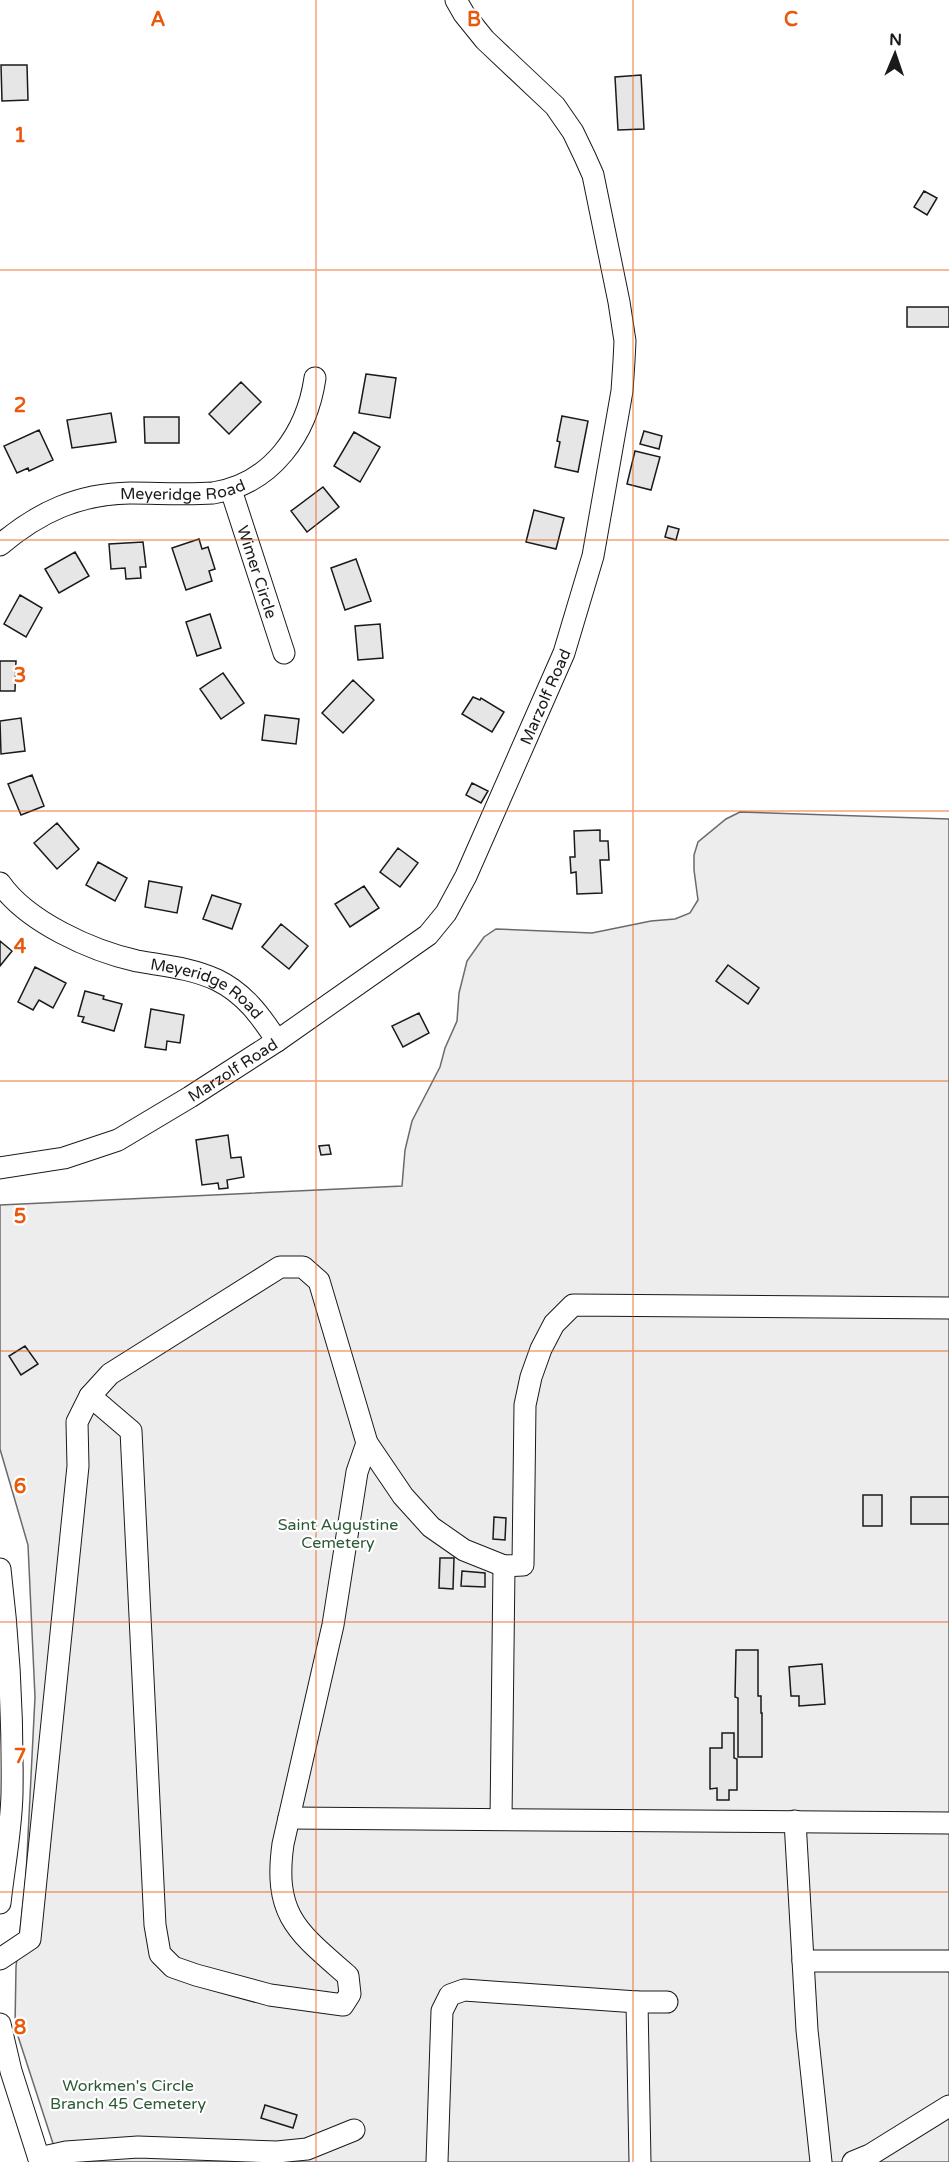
<svg xmlns="http://www.w3.org/2000/svg" width="949" height="2162" font-family="'Varela Round',sans-serif">
  <style>
    .built { fill: #ededed; stroke: #6a6a6a; stroke-width: 1.5 }
    .building { fill: #e6e6e6; stroke: #1a1a1a; stroke-width: 1.5 }
    .lines { fill: none; stroke-linecap: round; stroke-linejoin: round }
    .minor-casing { stroke: #1a1a1a; stroke-width: 23 }
    .minor { stroke: #fff; stroke-width: 21 }
    .grid { fill: none; stroke: #e8590c; stroke-width: 1.5; stroke-opacity: 0.55 }
    .labels { text-anchor: middle; stroke-width: 4.5; stroke-linejoin: round; paint-order: stroke }
    .street-label { font-size: 16px; fill: #1a1a1a; stroke: #fff }
    .park-label { font-size: 16px; fill: #2b5a34; stroke: #fff }
    .grid-label { font-size: 20px; text-anchor: middle; font-weight: bold; fill: #e8590c; stroke: #fff; stroke-width: 4.5; stroke-linejoin: round; paint-order: stroke }
  </style>
  <rect width="100%" height="100%" fill="#fff"/>
  <path class="built" d="M740,812L949,819V2162H59L15,2027L16,1967L26,1876L35,1697L28,1545L0,1449V1205L402,1186L405,1150L412,1121L440,1067L445,1048L457,1021L459,993L467,961L484,937L496,929L592,933L651,921L675,919L690,913L698,900L694,870V855L698,842L726,819Z"/>
  <path class="building" d="M1,65H27L28,100L2,101Z
    M641,75L644,129L618,130L615,77Z
    M924,191L937,198L927,215L914,207Z
    M907,307H949V327H907Z
    M366,374L396,378L390,418L359,413Z
    M241,382L261,402L229,434L209,414Z
    M111,413L116,442L72,448L67,420Z
    M562,416L588,421L578,472L555,467L560,442L557,441Z
    M144,417H179V443H145Z
    M39,430L53,460L29,471L28,468L17,473L4,446Z
    M644,431L662,436L659,449L640,444Z
    M354,432L380,447L360,482L334,466Z
    M635,451L660,457L651,490L627,484Z
    M323,487L339,507L307,532L291,511Z
    M534,510L564,518L556,549L526,542Z
    M668,526L679,529L676,540L665,537Z
    M199,539L202,549L208,547L215,569L209,571L212,581L186,590L172,548Z
    M143,542L146,567H140L141,578L126,579L125,568L111,569L109,544Z
    M75,552L89,576L59,593L45,569Z
    M356,559L371,601L345,610L331,568Z
    M20,595L42,608L26,637L4,624Z
    M210,614L221,648L197,656L186,622Z
    M380,624L383,658L358,660L355,626Z
    M0,661H16L15,691H0Z
    M223,673L244,703L221,719L200,689Z
    M353,680L374,700L343,733L322,713Z
    M473,697L480,700L481,698L504,712L492,732L462,714Z
    M265,715L299,719L296,744L262,740Z
    M21,718L25,751L1,754L0,721Z
    M32,775L44,806L21,815L8,784Z
    M472,783L488,791L481,803L466,795Z
    M57,823L79,849L57,869L34,843Z
    M600,830V841H608L609,860H600L602,893L577,894L576,872L571,873L570,857H575L574,831Z
    M398,848L418,863L400,887L380,872Z
    M98,862L127,878L115,901L86,885Z
    M149,881L182,887L177,913L145,907Z
    M364,886L379,908L350,927L335,904Z
    M212,895L241,904L232,929L203,919Z
    M281,924L308,946L289,969L262,947Z
    M0,941L12,951L0,966Z
    M728,965L759,988L748,1004L716,981Z
    M35,967L66,983L53,1008L39,1000L33,1010L18,1002Z
    M85,991L104,996L103,999L122,1004L114,1031L82,1022L84,1017L78,1016Z
    M151,1009L184,1015L180,1043L167,1041L166,1050L145,1047Z
    M419,1013L429,1033L403,1047L392,1026Z
    M228,1135L231,1158L241,1157L244,1177L227,1180L228,1188L219,1189L218,1183L202,1185L196,1140Z
    M329,1145L331,1154L321,1155L319,1146Z
    M25,1346L38,1364L21,1375L9,1356Z
    M863,1495H882V1526H863Z
    M911,1497H949V1524H911Z
    M494,1517L506,1518L505,1540L493,1539Z
    M440,1558H454L453,1589L439,1588Z
    M462,1571L485,1573V1587L461,1586Z
    M736,1650H758V1696H761V1713H762V1757H738V1698L735,1697Z
    M822,1664L825,1704L799,1706V1696H791L789,1667Z
    M722,1733H734V1758L737,1759V1790H729V1800H717V1788L710,1789V1748H722Z
    M265,2105L297,2115L293,2128L261,2118Z"/>
  <g class="lines">
    <defs>
      <g id="minor">
        <path id="s1" d="M231,490L284,653"/>
        <path id="s2" d="M0,545C39,512 78,494 130,493C158,493 185,495 213,493C272,484 307,433 315,378"/>
        <path id="s3" d="M0,883C27,922 92,951 137,961C165,966 191,968 217,980C244,993 261,1016 277,1041"/>
        <path id="s4" d="M0,1168L64,1158L118,1140L190,1097L277,1041L428,935L446,913L466,876L564,653L593,556L622,391L624,361L625,341L619,302L593,175L585,157L573,132L555,106L485,40L464,14L456,0"/>
        <path d="M90,1396L131,1431L155,1925L160,1954L173,1967L196,1975L270,1995L343,2005L350,1994L348,1976C298,1932 273,1916 283,1844L333,1625L357,1472L367,1443"/>
        <path d="M0,1569C9,1643 13,1719 12,1794C11,1831 4,1867 0,1903"/>
        <path d="M289,1818L949,1823"/>
        <path d="M501,1819L504,1566L523,1565L525,1405L531,1377L541,1349L554,1324L573,1305L949,1308"/>
        <path d="M795,1821L807,2030L821,2162"/>
        <path d="M0,1959L30,1939L78,1466L77,1422L90,1396L110,1374L280,1267H303L319,1281L367,1443L403,1496L431,1527L464,1550L504,1566"/>
        <path d="M803,1961H949"/>
        <path d="M637,2002L640,2162"/>
        <path d="M0,2024L11,2071L40,2162"/>
        <path d="M39,2158L66,2152L138,2147L277,2152L307,2149L354,2130"/>
        <path d="M437,2162L442,2011L450,1995L464,1990L637,2002H667"/>
        <path d="M853,2162L870,2155L949,2106"/>
      </g>
    </defs>
    <use href="#minor" class="minor-casing"/>
    <use href="#minor" class="minor"/>
  </g>
  <path class="grid" d="M316,0V2162M633,0V2162M0,270H949M0,540H949M0,811H949M0,1081H949M0,1351H949M0,1622H949M0,1892H949"/>
  <g class="labels">
    <g class="street-label">
      <text dy="6" stroke="none"><textPath href="#s2" startOffset="196">Meyeridge Road</textPath></text>
      <text dy="6" stroke="none"><textPath href="#s1" startOffset="86">Wimer Circle</textPath></text>
      <text dy="6" stroke="none"><textPath href="#s4" startOffset="760">Marzolf Road</textPath></text>
      <text dy="6" stroke="none"><textPath href="#s3" startOffset="237">Meyeridge Road</textPath></text>
      <text dy="6" stroke="none"><textPath href="#s4" startOffset="256">Marzolf Road</textPath></text>
    </g>
    <g class="park-label">
      <text x="338" y="1530">Saint Augustine<tspan x="338" dy="18">Cemetery</tspan></text>
      <text x="128" y="2091">Workmen's Circle<tspan x="128" dy="18">Branch 45 Cemetery</tspan></text>
    </g>
  </g>
  <g class="grid-label">
    <text x="158" y="26">A</text>
    <text x="474" y="26">B</text>
    <text x="791" y="26">C</text>
    <text x="20" y="142">1</text>
    <text x="20" y="412">2</text>
    <text x="20" y="682">3</text>
    <text x="20" y="953">4</text>
    <text x="20" y="1223">5</text>
    <text x="20" y="1493">6</text>
    <text x="20" y="1763">7</text>
    <text x="20" y="2034">8</text>
  </g>
  <g transform="translate(895 54) rotate(2)" stroke="#ffffff" stroke-width="4.5" paint-order="stroke">
  <path d="M0-4.5L10 22L0 15L-10 22Z" fill="#1a1a1a"/>
  <text y="-9" font-size="16" font-weight="bold" text-anchor="middle" fill="#1a1a1a">N</text>
  </g>
</svg>
